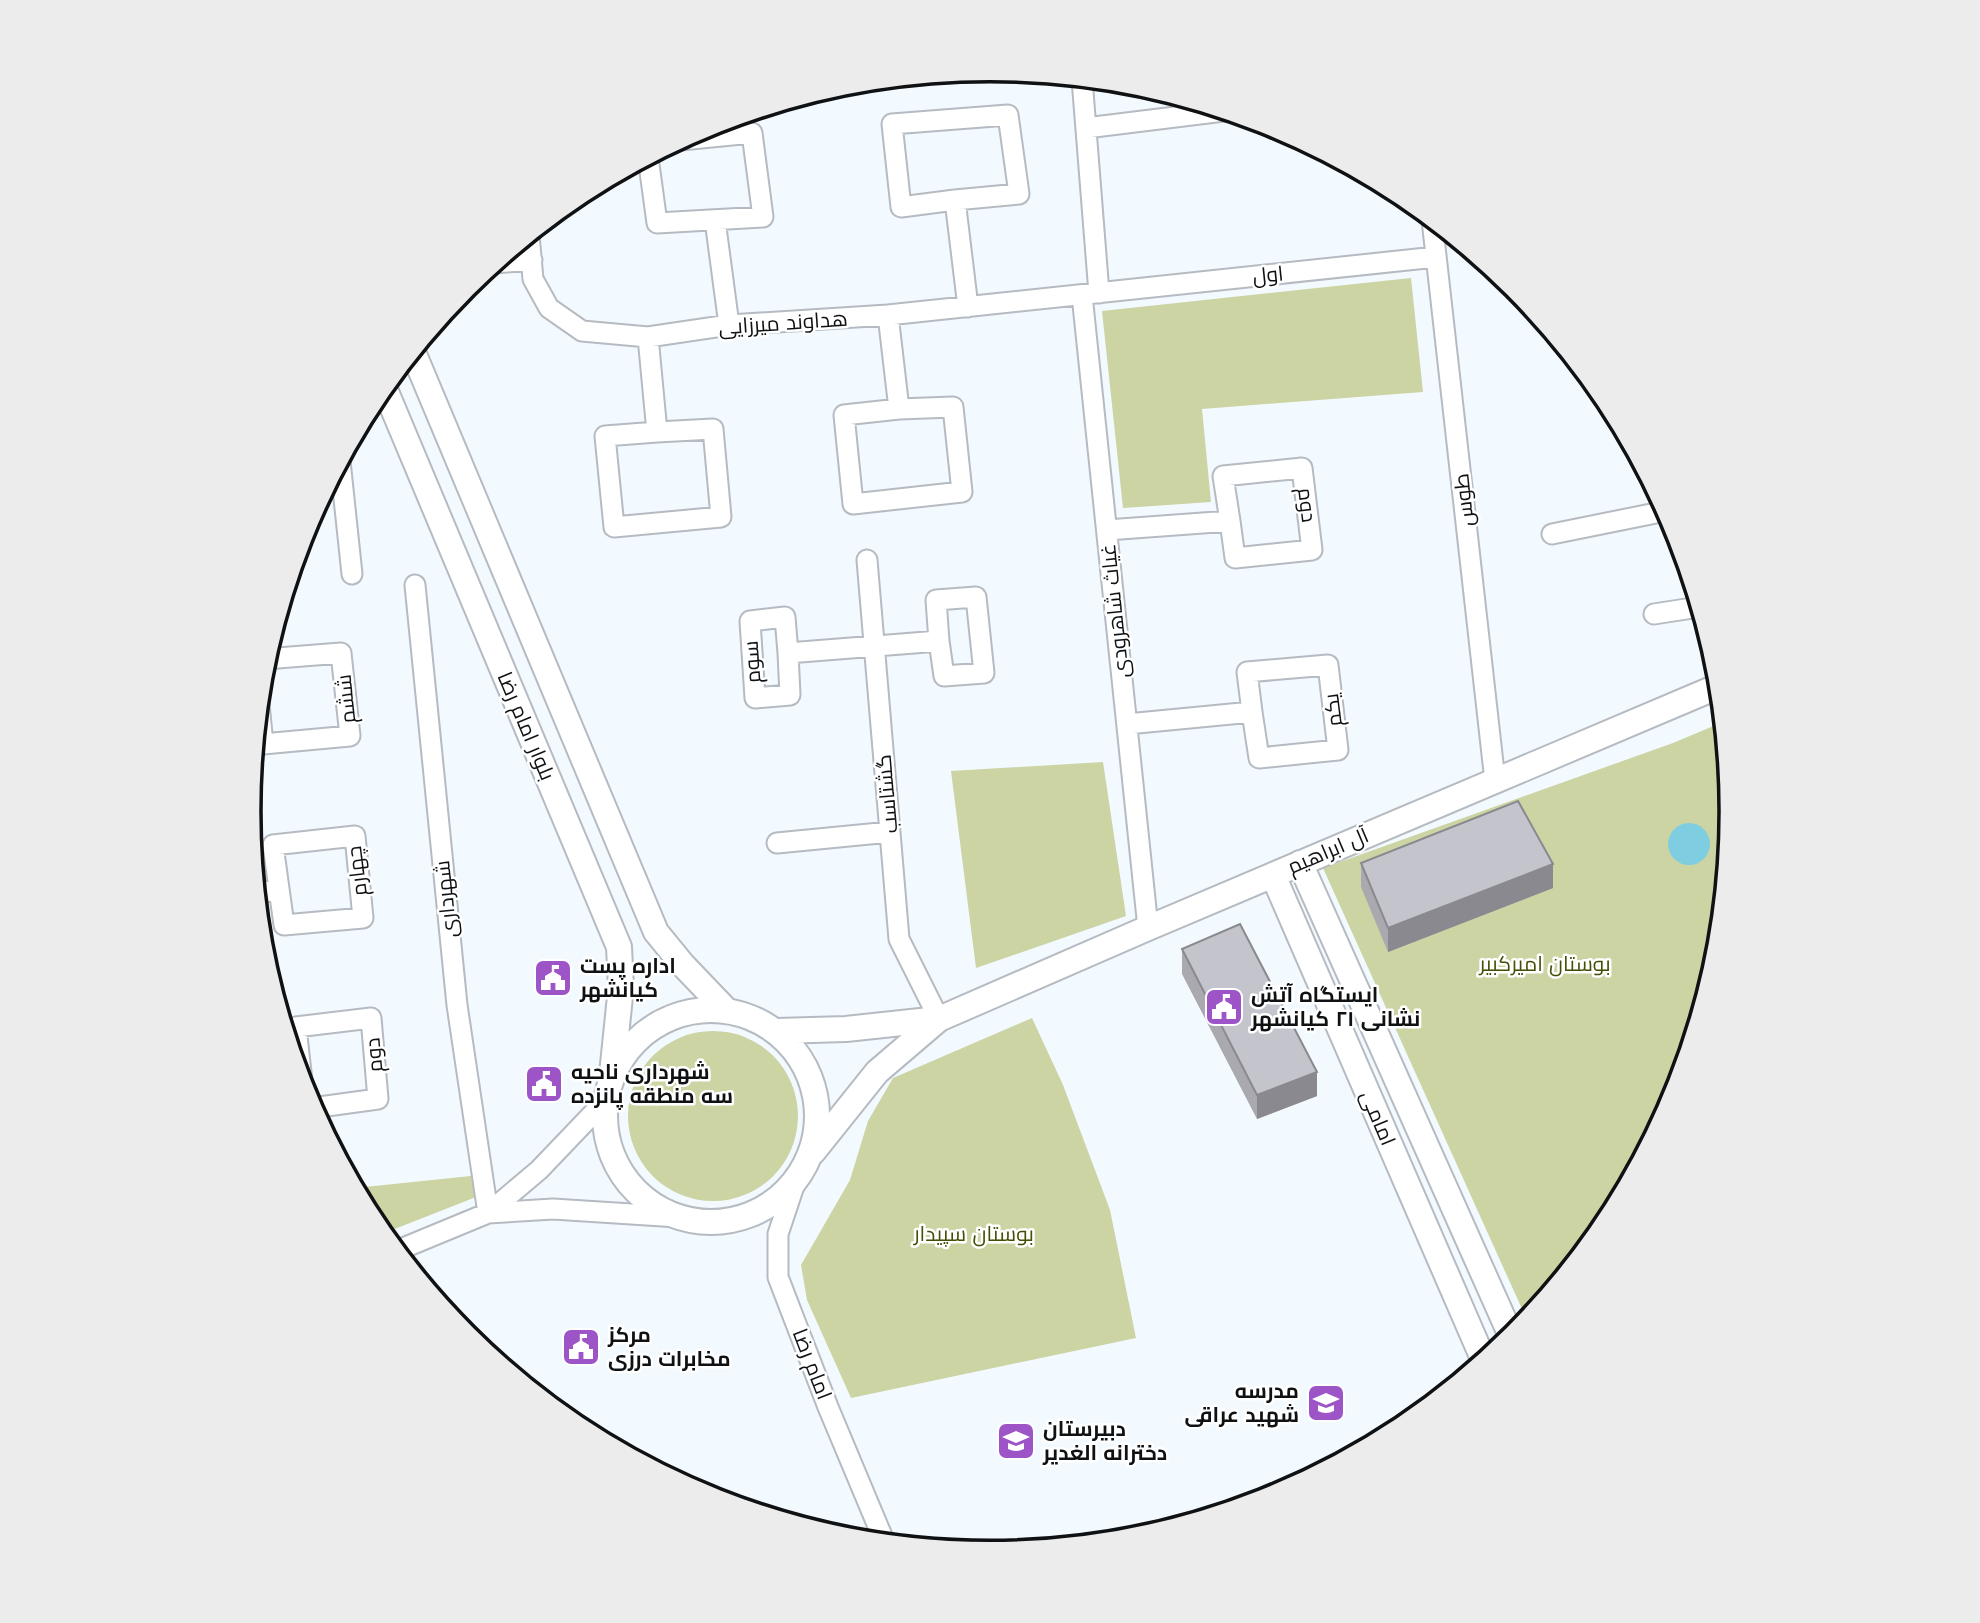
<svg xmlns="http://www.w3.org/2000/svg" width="1980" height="1623" font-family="Jost,Cairo,sans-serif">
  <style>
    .green { fill: #cbd4a2 }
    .water { fill: #7fcde0 }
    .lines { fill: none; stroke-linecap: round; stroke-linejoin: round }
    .minor-casing { stroke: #b5bbc1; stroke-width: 23 }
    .major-casing { stroke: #b5bbc1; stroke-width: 28 }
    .minor { stroke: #fff; stroke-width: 19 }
    .major { stroke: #fff; stroke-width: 24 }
    .wall { fill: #a9a9af }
    .shaded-wall { fill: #89898f }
    .building { fill: #c4c4cc; stroke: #89898f; stroke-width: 2 }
    .labels { text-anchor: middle; stroke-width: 5; stroke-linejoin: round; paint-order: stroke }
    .street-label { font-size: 21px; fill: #0f1113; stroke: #fff }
    .park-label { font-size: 21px; fill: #464e06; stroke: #fff }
    .poi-label { font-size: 21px; font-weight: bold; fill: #0f1113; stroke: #fff; text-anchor: start }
    .rim { fill: none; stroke: #0f1113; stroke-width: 3.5 }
  </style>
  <rect width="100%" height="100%" fill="#f2f9ff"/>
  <path class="green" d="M1411,278L1423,392L1202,409L1211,502L1123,508L1102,311Z
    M1723,722L1731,812L1717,957L1675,1096L1606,1224L1527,1320L1323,868L1673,743Z
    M1103,762L1126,916L976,968L951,771Z
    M1032,1018L1063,1085L1110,1210L1136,1338L851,1398L807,1300L801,1265L850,1180L868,1121L893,1078Z
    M628 1116a85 85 0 1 1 170 0a85 85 0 1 1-170 0Z
    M471,1176L476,1197L382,1234L373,1223L355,1188Z"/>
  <path class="water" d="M1668 844a21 21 0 1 1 42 0a21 21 0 1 1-42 0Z"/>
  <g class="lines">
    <defs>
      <path id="minor" d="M1082,79L1099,293
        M1086,128L1224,111
        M648,157L657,223L763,217L752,133L681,140
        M955,200L901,207L892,124L1008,115L1019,194L955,200L968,307
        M715,220L729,325
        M1432,220L1495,781
        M529,235L533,279L549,308L582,331L648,337L729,325L888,315L1436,257
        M495,263L532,260
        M1082,295L1148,928
        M888,315L899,409L844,415L853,504L962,492L953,407L899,409
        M648,337L657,432L605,436L614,527L721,517L713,429L657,432
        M340,461L352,574
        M1107,530L1230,521L1223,476L1302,468L1312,550L1235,558L1230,521
        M1552,534L1666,511
        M867,560L899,939L939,1019
        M1654,614L1699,607
        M788,653L790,695L755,698L750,621L785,617L788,653L939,641L936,600L976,597L984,673L944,676L939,641
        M259,704L263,744L350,736L341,653L265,659
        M1127,724L1252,712L1247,672L1328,665L1338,750L1259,758L1252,712
        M355,836L363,918L284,925L273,845Z
        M777,843L890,832
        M256,892L279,890
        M303,1090L296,1027L371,1018L378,1099L312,1108
        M605,1101L539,1170L488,1213L553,1209L678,1217
        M796,1180L778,1234V1277L828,1407L885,1543
        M396,1251L488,1213L457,1005L415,585"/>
      <path id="major" d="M413,352L656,932L683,965L726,1010
        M384,387L619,947L621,987L612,1074
        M1300,863L1512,1338
        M1273,875L1484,1361
        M605 1116a106 106 0 1 1 212 0a106 106 0 1 1-212 0Z
        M939,1019L1148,928L1719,686
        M777,1031L846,1029L939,1019L877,1072L813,1152"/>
    </defs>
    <use href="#minor" class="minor-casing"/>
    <use href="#major" class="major-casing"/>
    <use href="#minor" class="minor"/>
    <use href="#major" class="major"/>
  </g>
  <path class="wall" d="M1361,863L1553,888L1388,952L1361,887Z
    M1182,949L1317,1096L1257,1119L1182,974Z"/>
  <path class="shaded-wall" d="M1553,864V888L1388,952V928Z
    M1317,1072V1096L1257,1119V1095Z"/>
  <path class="building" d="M1518,801L1553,864L1388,928L1361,863Z
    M1240,924L1317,1072L1257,1095L1182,949Z"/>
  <defs>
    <symbol id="civic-square" viewBox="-11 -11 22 22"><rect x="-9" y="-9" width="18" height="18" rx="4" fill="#9d54c7" stroke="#fff"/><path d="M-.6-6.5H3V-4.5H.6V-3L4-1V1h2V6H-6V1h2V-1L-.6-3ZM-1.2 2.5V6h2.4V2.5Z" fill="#fff"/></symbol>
    <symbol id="school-square" viewBox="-11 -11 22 22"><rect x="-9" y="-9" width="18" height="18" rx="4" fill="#9d54c7" stroke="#fff"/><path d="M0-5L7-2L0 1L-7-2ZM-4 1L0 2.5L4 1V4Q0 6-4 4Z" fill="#fff"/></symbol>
  </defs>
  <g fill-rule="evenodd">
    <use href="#civic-square" x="531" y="956" width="44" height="44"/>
    <use href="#civic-square" x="1202" y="985" width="44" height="44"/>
    <use href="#civic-square" x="522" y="1062" width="44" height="44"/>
    <use href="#civic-square" x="559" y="1325" width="44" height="44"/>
    <use href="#school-square" x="1304" y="1381" width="44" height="44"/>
    <use href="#school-square" x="994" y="1419" width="44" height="44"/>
  </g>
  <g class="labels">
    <g class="street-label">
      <text transform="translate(1268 275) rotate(-6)" y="7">اول</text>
      <text transform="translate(783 323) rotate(-4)" y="7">هداوند میرزایی</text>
      <text transform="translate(1464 500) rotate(-96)" y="7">طوس</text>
      <text transform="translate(1307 505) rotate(83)" y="7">دوم</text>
      <text transform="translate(1115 611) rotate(-96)" y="7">غیاث شاهرودی</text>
      <text transform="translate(752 662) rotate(-94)" y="7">سوم</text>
      <text transform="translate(346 699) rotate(-96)" y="7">ششم</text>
      <text transform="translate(1333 710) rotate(-97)" y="7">یکم</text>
      <text transform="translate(526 726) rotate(67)" y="7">بلوار امام رضا</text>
      <text transform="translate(887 794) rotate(-95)" y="7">گشتاسب</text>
      <text transform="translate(1328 851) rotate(-23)" y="7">آل ابراهیم</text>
      <text transform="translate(357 871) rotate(-97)" y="7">چهارم</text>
      <text transform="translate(446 899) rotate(-96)" y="7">شهرداری</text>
      <text transform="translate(374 1055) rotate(-95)" y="7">دوم</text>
      <text transform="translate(1378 1118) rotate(67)" y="7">امامی</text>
      <text transform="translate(812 1364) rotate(69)" y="7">امام رضا</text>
    </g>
    <g class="park-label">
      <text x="1545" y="971">بوستان امیرکبیر</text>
      <text x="974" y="1241">بوستان سپیدار</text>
    </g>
    <g class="poi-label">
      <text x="580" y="973">اداره پست<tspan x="580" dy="24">کیانشهر</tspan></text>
      <text x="1251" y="1002">ایستگاه آتش<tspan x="1251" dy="24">نشانی ۲۱ کیانشهر</tspan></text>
      <text x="571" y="1079">شهرداری ناحیه<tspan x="571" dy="24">سه منطقه پانزده</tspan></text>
      <text x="608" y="1342">مرکز<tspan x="608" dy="24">مخابرات درزی</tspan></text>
      <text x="1299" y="1398" text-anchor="end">مدرسه<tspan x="1299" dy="24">شهید عراقی</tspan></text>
      <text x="1043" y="1436">دبیرستان<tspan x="1043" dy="24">دخترانه الغدیر</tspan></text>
    </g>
  </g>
  <path d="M0 0H1980V1623H0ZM261 811a729 729 0 1 1 1458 0a729 729 0 1 1-1458 0Z" fill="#ececec" fill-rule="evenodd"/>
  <path class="rim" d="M261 811a729 729 0 1 1 1458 0a729 729 0 1 1-1458 0Z"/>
</svg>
